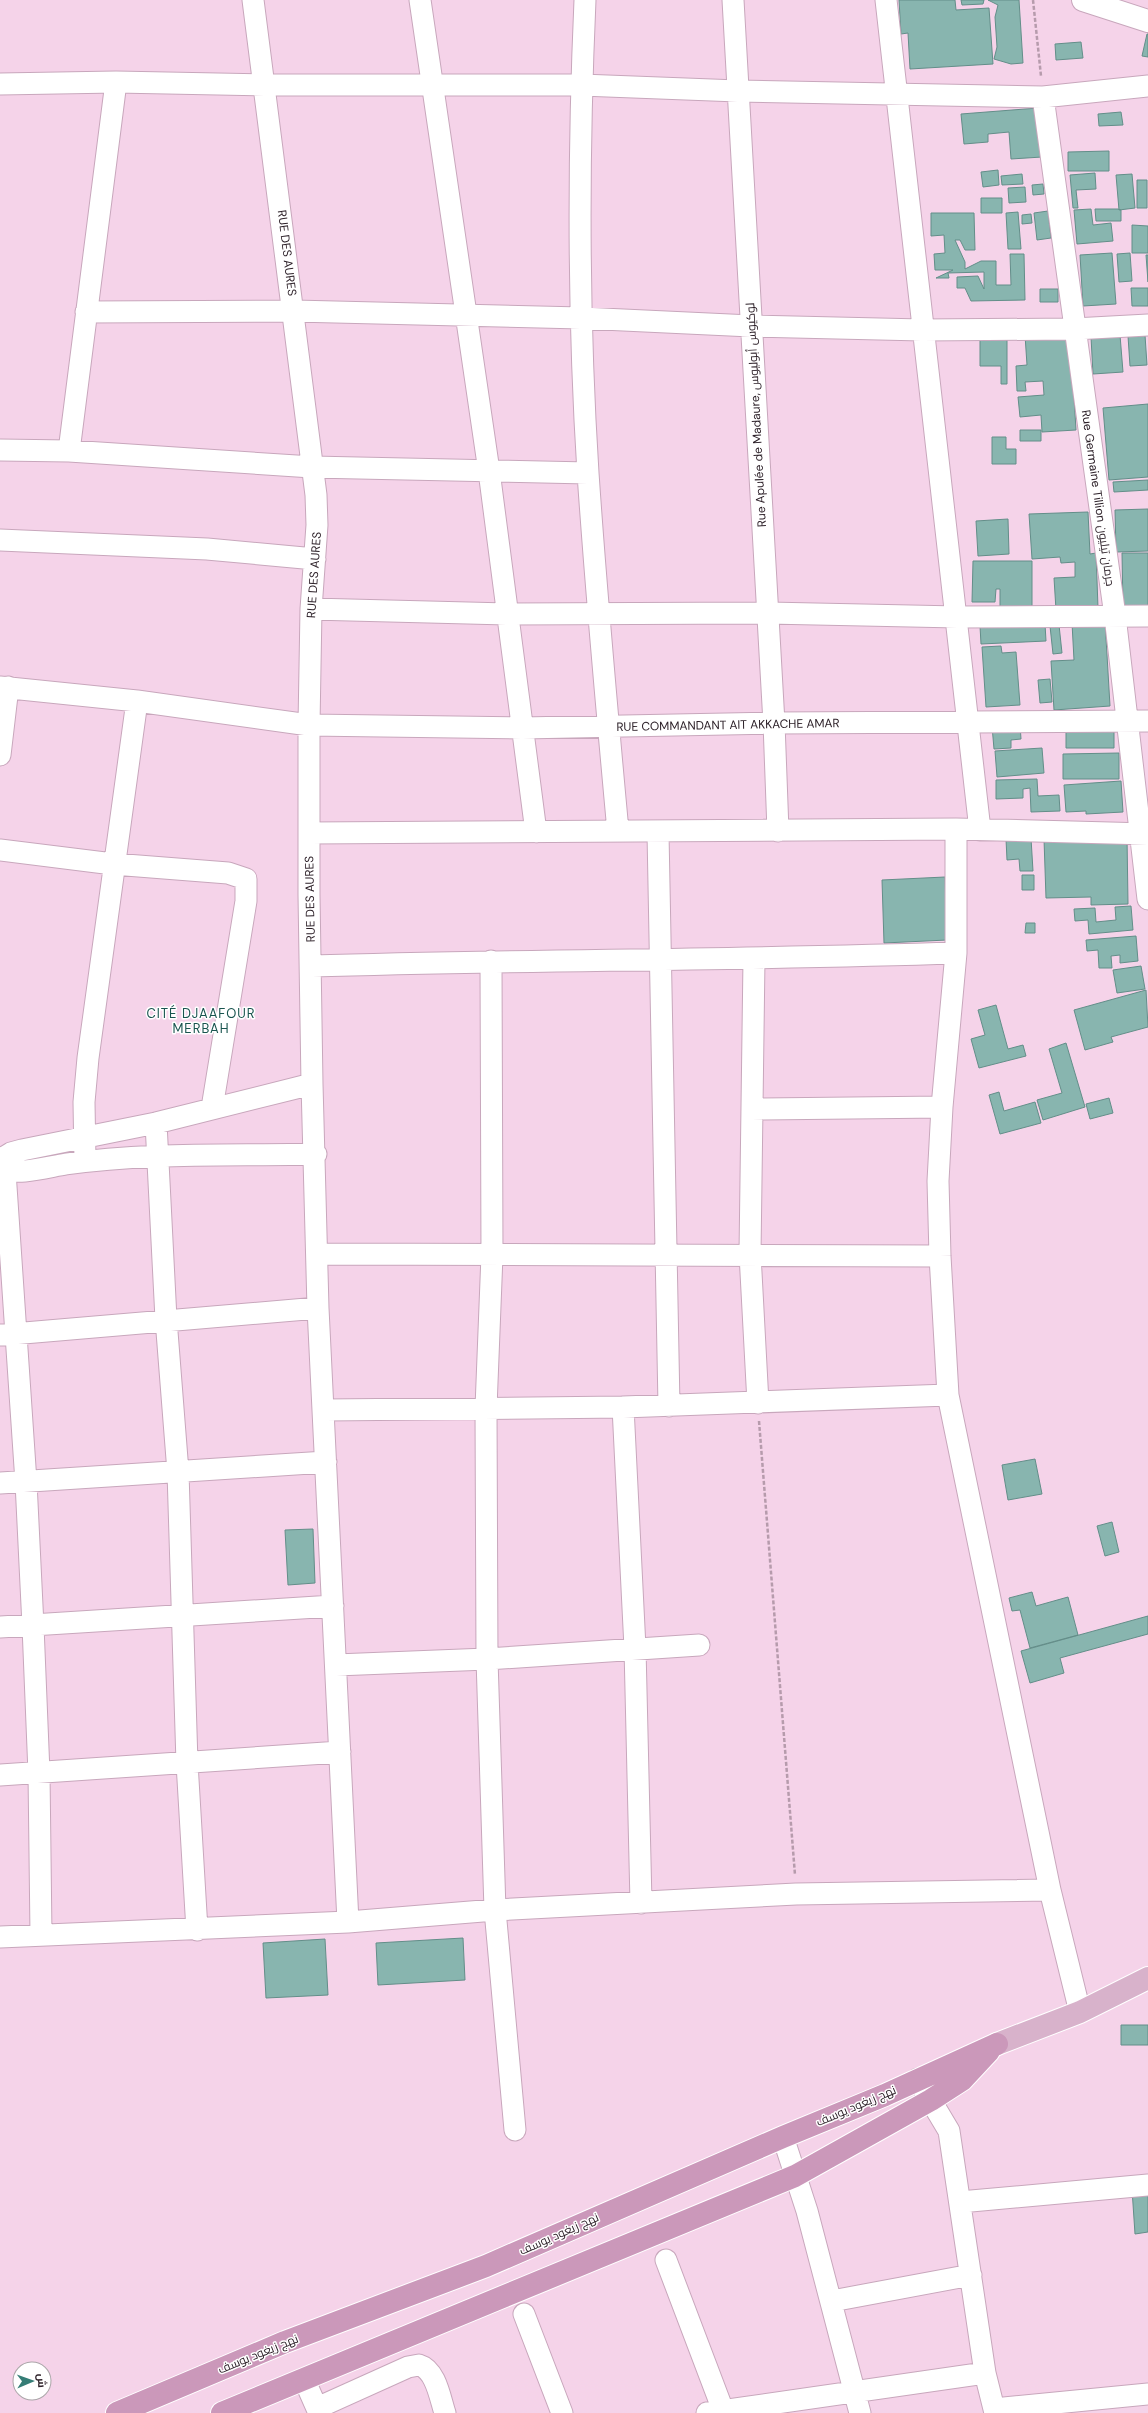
<svg xmlns="http://www.w3.org/2000/svg" width="1148" height="2413" font-family="'DM Sans',Cairo,sans-serif">
  <style>
    .building { fill: #88b5af; stroke: #638e89 }
    .lines { fill: none; stroke-linecap: round; stroke-linejoin: round }
    .minor-casing { stroke: #c8a7bc; stroke-width: 23 }
    .tertiary-casing { stroke: #c8a7bc; stroke-width: 24 }
    .primary-casing { stroke: #fff; stroke-width: 24 }
    .trunk-casing { stroke: #fff; stroke-width: 24 }
    .path { stroke: #b69bac; stroke-width: 2.5; stroke-dasharray: 4 2; stroke-linecap: butt }
    .minor { stroke: #fff; stroke-width: 21 }
    .tertiary { stroke: #fff; stroke-width: 22 }
    .primary { stroke: #d8b2cb; stroke-width: 22 }
    .trunk { stroke: #cb98ba; stroke-width: 22 }
    .labels { text-anchor: middle; stroke-width: 3; stroke-linejoin: round; paint-order: stroke }
    .street-label { font-size: 12px; fill: #2d2129; stroke: #fff }
    .neighbourhood-label { font-size: 13px; letter-spacing: 1px; fill: #19544f; stroke: #fff }
  </style>
  <rect width="100%" height="100%" fill="#f5d3e9"/>
  <path class="building" d="M899,0H955L956,10L989,8L993,64L910,69L908,33L901,34Z
    M961,0H984L983,4L962,5Z
    M988,0H1019L1023,63L1011,64L994,59L997,47L995,17L998,5Z
    M1147,34H1148V57L1142,56Z
    M1081,42L1083,58L1056,60L1055,44Z
    M1038,108L1042,157L1011,159L1009,132L988,134V142L964,144L961,114Z
    M1121,112L1123,125L1099,126L1098,114Z
    M1109,151V171H1068V152Z
    M998,170L999,185L983,187L981,172Z
    M1095,173L1096,189L1076,190L1078,208H1073L1070,175Z
    M1022,174L1023,184L1002,185L1001,176Z
    M1132,174L1135,208L1119,210L1116,175Z
    M1137,180H1147V208H1137Z
    M1043,184L1044,194L1033,195L1032,185Z
    M1025,187L1026,202L1009,203L1008,188Z
    M981,198H1002V213H981Z
    M1091,209L1093,225L1111,223L1113,241L1077,244L1074,210Z
    M1095,209H1118L1121,210V221H1096Z
    M1048,211L1051,238L1037,240L1034,213Z
    M1018,212L1021,249H1008L1006,213Z
    M931,213H974L975,250H965L960,240H955L965,262V269L981,261H996V285H1011L1010,254H1024L1025,300L971,301L965,288H957V277L978,276L984,289V272L948,273L949,278H936L953,270H935L934,254L945,253L944,235L931,236Z
    M1031,214L1032,223L1022,224V215Z
    M1132,225L1148,226V253H1132Z
    M1112,253L1116,304L1083,306L1080,255Z
    M1130,253L1132,281L1119,282L1117,254Z
    M1146,255H1148V282Z
    M1131,288H1148V306H1132Z
    M1040,289H1058V302H1040Z
    M980,333H1007V384H1001V366H980Z
    M1070,333L1076,430L1042,432L1041,415L1020,417L1018,397L1044,395L1043,381L1025,382L1026,391H1017L1016,366L1027,365L1025,335Z
    M1120,335L1123,372L1093,374L1091,337Z
    M1145,335L1147,365L1130,366L1128,336Z
    M1148,404V477L1109,480L1103,408Z
    M1020,430H1041V441H1020Z
    M992,437H1006V449H1016V464H992Z
    M1148,480V490L1114,492L1113,482Z
    M1148,509V551L1116,552L1115,510Z
    M1088,512L1090,554L1096,553L1098,608L1056,610L1054,578L1075,577V562L1061,563L1060,557L1032,559L1029,514Z
    M1008,519L1009,554L978,556L976,521Z
    M1122,553H1148V608H1123Z
    M973,561H1032V608L1000,607V589H996L995,602H972Z
    M1105,621L1110,706L1054,710L1051,661L1074,660L1072,623Z
    M1045,624L1046,641L981,644L980,626Z
    M1059,625L1062,653L1053,654L1050,626Z
    M1001,646L1002,653L1016,652L1020,705L986,707L982,647Z
    M1050,679L1052,702L1040,703L1038,680Z
    M1020,724L1021,739L1011,740V748L994,749L992,726Z
    M1114,725V748H1066V726Z
    M1042,748L1044,773L997,777L995,751Z
    M1119,753V779H1063V754Z
    M1037,779L1038,796L1059,795L1060,811L1031,812L1030,788L1023,789V798L996,799V780Z
    M1121,781L1123,812L1086,814V811L1066,812L1064,785Z
    M1127,837L1128,904L1091,905V897L1046,898L1044,839Z
    M1031,838L1033,871H1020L1019,859L1007,860L1006,839Z
    M1022,875H1034V890H1022Z
    M945,877L947,940L884,943L882,880Z
    M1131,906L1133,930L1089,934L1088,920L1075,921L1074,909L1095,908L1096,922L1116,920L1115,907Z
    M1026,923H1035V933H1025Z
    M1136,936L1138,961L1120,963V955L1111,956L1112,968H1099L1098,950L1087,951L1086,940Z
    M1141,966L1145,989L1117,993L1113,970Z
    M1146,990L1148,1027L1111,1037L1113,1042L1085,1050L1074,1010Z
    M996,1005L1008,1049L1023,1045L1026,1056L979,1068L971,1039L985,1035L978,1010Z
    M1066,1043L1085,1107L1043,1120L1037,1100L1062,1093L1049,1049Z
    M999,1092L1004,1111L1035,1102L1041,1123L1000,1134L989,1095Z
    M1109,1098L1113,1113L1090,1119L1086,1104Z
    M1035,1459L1042,1494L1008,1500L1002,1465Z
    M1112,1522L1119,1552L1105,1556L1097,1526Z
    M313,1529L315,1583L288,1585L285,1530Z
    M1032,1592L1036,1606L1068,1597L1078,1635L1030,1648L1020,1610L1012,1611L1009,1598Z
    M1148,1616V1634L1060,1658L1064,1673L1030,1683L1021,1651Z
    M463,1938L465,1980L378,1985L376,1943Z
    M325,1939L328,1995L266,1998L263,1943Z
    M1121,2025H1148V2045H1121Z
    M1148,2188V2232L1135,2234L1132,2189Z"/>
  <g class="lines">
    <defs>
      <path id="minor" d="M253,0L316,495L317,525L311,609L309,725V895L312,1084L318,1308L348,1922
        M420,0L489,471L536,832
        M585,0C578,157 578,316 588,473C596,592 607,712 618,831
        M733,0L774,723L778,831
        M886,0L980,830
        M0,84L116,82
        M1043,97L1115,616L1148,899
        M86,312L294,311L581,318L751,326L922,330L1074,329L1148,325
        M0,450L69,451L312,467L588,473
        M69,451L116,82L265,85H581L738,91L1043,97L1148,86
        M0,540L207,549L315,559
        M311,609L507,614L768,613L958,617L1148,616
        M0,687L137,701L309,725L522,728L774,723L1148,721
        M0,755L8,687
        M956,829V953L942,1107L938,1181L940,1256L948,1395L1050,1890
        M309,833L956,829L1148,834
        M658,833L669,1406
        M0,850L113,864L228,873L246,879V901L212,1108
        M754,959L750,1254L758,1403
        M491,961L492,1255L486,1408L487,1659L495,1910L515,2130
        M312,966C526,960 741,960 956,953
        M752,1109L942,1107
        M156,1123L166,1319L178,1472L187,1763L197,1930
        M4,1157L26,1482L33,1626L39,1773L41,1935
        M0,1160L11,1153L22,1150L156,1123L312,1084
        M85,1161L84,1102L88,1058L137,701
        M0,1168C18,1176 47,1167 66,1164C148,1152 233,1156 316,1154
        M317,1254L940,1256
        M0,1335L318,1308
        M623,1407L635,1648L641,1903
        M325,1410L623,1407L948,1395
        M0,1483L326,1462
        M0,1627L333,1606
        M336,1665L487,1659L699,1645
        M0,1775L340,1752
        M0,1937L348,1922L495,1910L796,1894L1050,1890L1080,2012
        M918,2079L949,2131L985,2373L995,2413
        M783,2137L807,2211L860,2413
        M960,2202L1148,2185
        M666,2260L724,2413
        M832,2301L971,2275
        M524,2314L562,2413
        M304,2379L319,2413
        M317,2408L408,2367L419,2365C436,2370 440,2398 445,2413
        M994,2409L1148,2394
        M707,2413L985,2373"/>
      <path id="tertiary" d="M1083,0L1148,21"/>
      <path id="primary" d="M997,2044L1080,2012L1148,1978"/>
      <path id="trunk" d="M117,2413L285,2342L486,2266L783,2137L885,2095L997,2044
        M222,2413L795,2176L931,2100L962,2080L989,2051"/>
    </defs>
    <use href="#minor" class="minor-casing"/>
    <use href="#tertiary" class="tertiary-casing"/>
    <use href="#primary" class="primary-casing"/>
    <use href="#trunk" class="trunk-casing"/>
    <path class="path" d="M1033,0L1041,76
      M759,1421L795,1875"/>
    <use href="#minor" class="minor"/>
    <use href="#tertiary" class="tertiary"/>
    <use href="#primary" class="primary"/>
    <use href="#trunk" class="trunk"/>
  </g>
  <g class="labels">
    <g class="street-label">
      <text transform="translate(287 253) rotate(83)" y="4">RUE DES AURES</text>
      <text transform="translate(756 415) rotate(-93)" y="4">Rue Apulée de Madaure, لوكيوس أبوليوس</text>
      <text transform="translate(1098 498) rotate(82)" y="4">Rue Germaine Tillion جرمان تيليون</text>
      <text transform="translate(314 575) rotate(-86)" y="4">RUE DES AURES</text>
      <text transform="translate(728 725) rotate(-1)" y="4">RUE COMMANDANT AIT AKKACHE AMAR</text>
      <text transform="translate(310 899) rotate(-91)" y="4">RUE DES AURES</text>
      <text transform="translate(856 2106) rotate(-23)" y="4">نهج زيغود يوسف</text>
      <text transform="translate(559 2234) rotate(-24)" y="4">نهج زيغود يوسف</text>
      <text transform="translate(258 2354) rotate(-22)" y="4">نهج زيغود يوسف</text>
    </g>
    <g class="neighbourhood-label">
      <text x="201" y="1018">CITÉ DJAAFOUR<tspan x="201" dy="15">MERBAH</tspan></text>
    </g>
  </g>
  <g transform="translate(32 2381) rotate(88)"><circle r="19" fill="#ffffff" stroke="#aba6a9"/>
  <path d="M0-3L7 15L0 10L-7 15Z" fill="#357d76"/>
  <text y="-6" font-size="11" font-weight="bold" text-anchor="middle" fill="#2d2129">ش</text>
  </g>
</svg>
